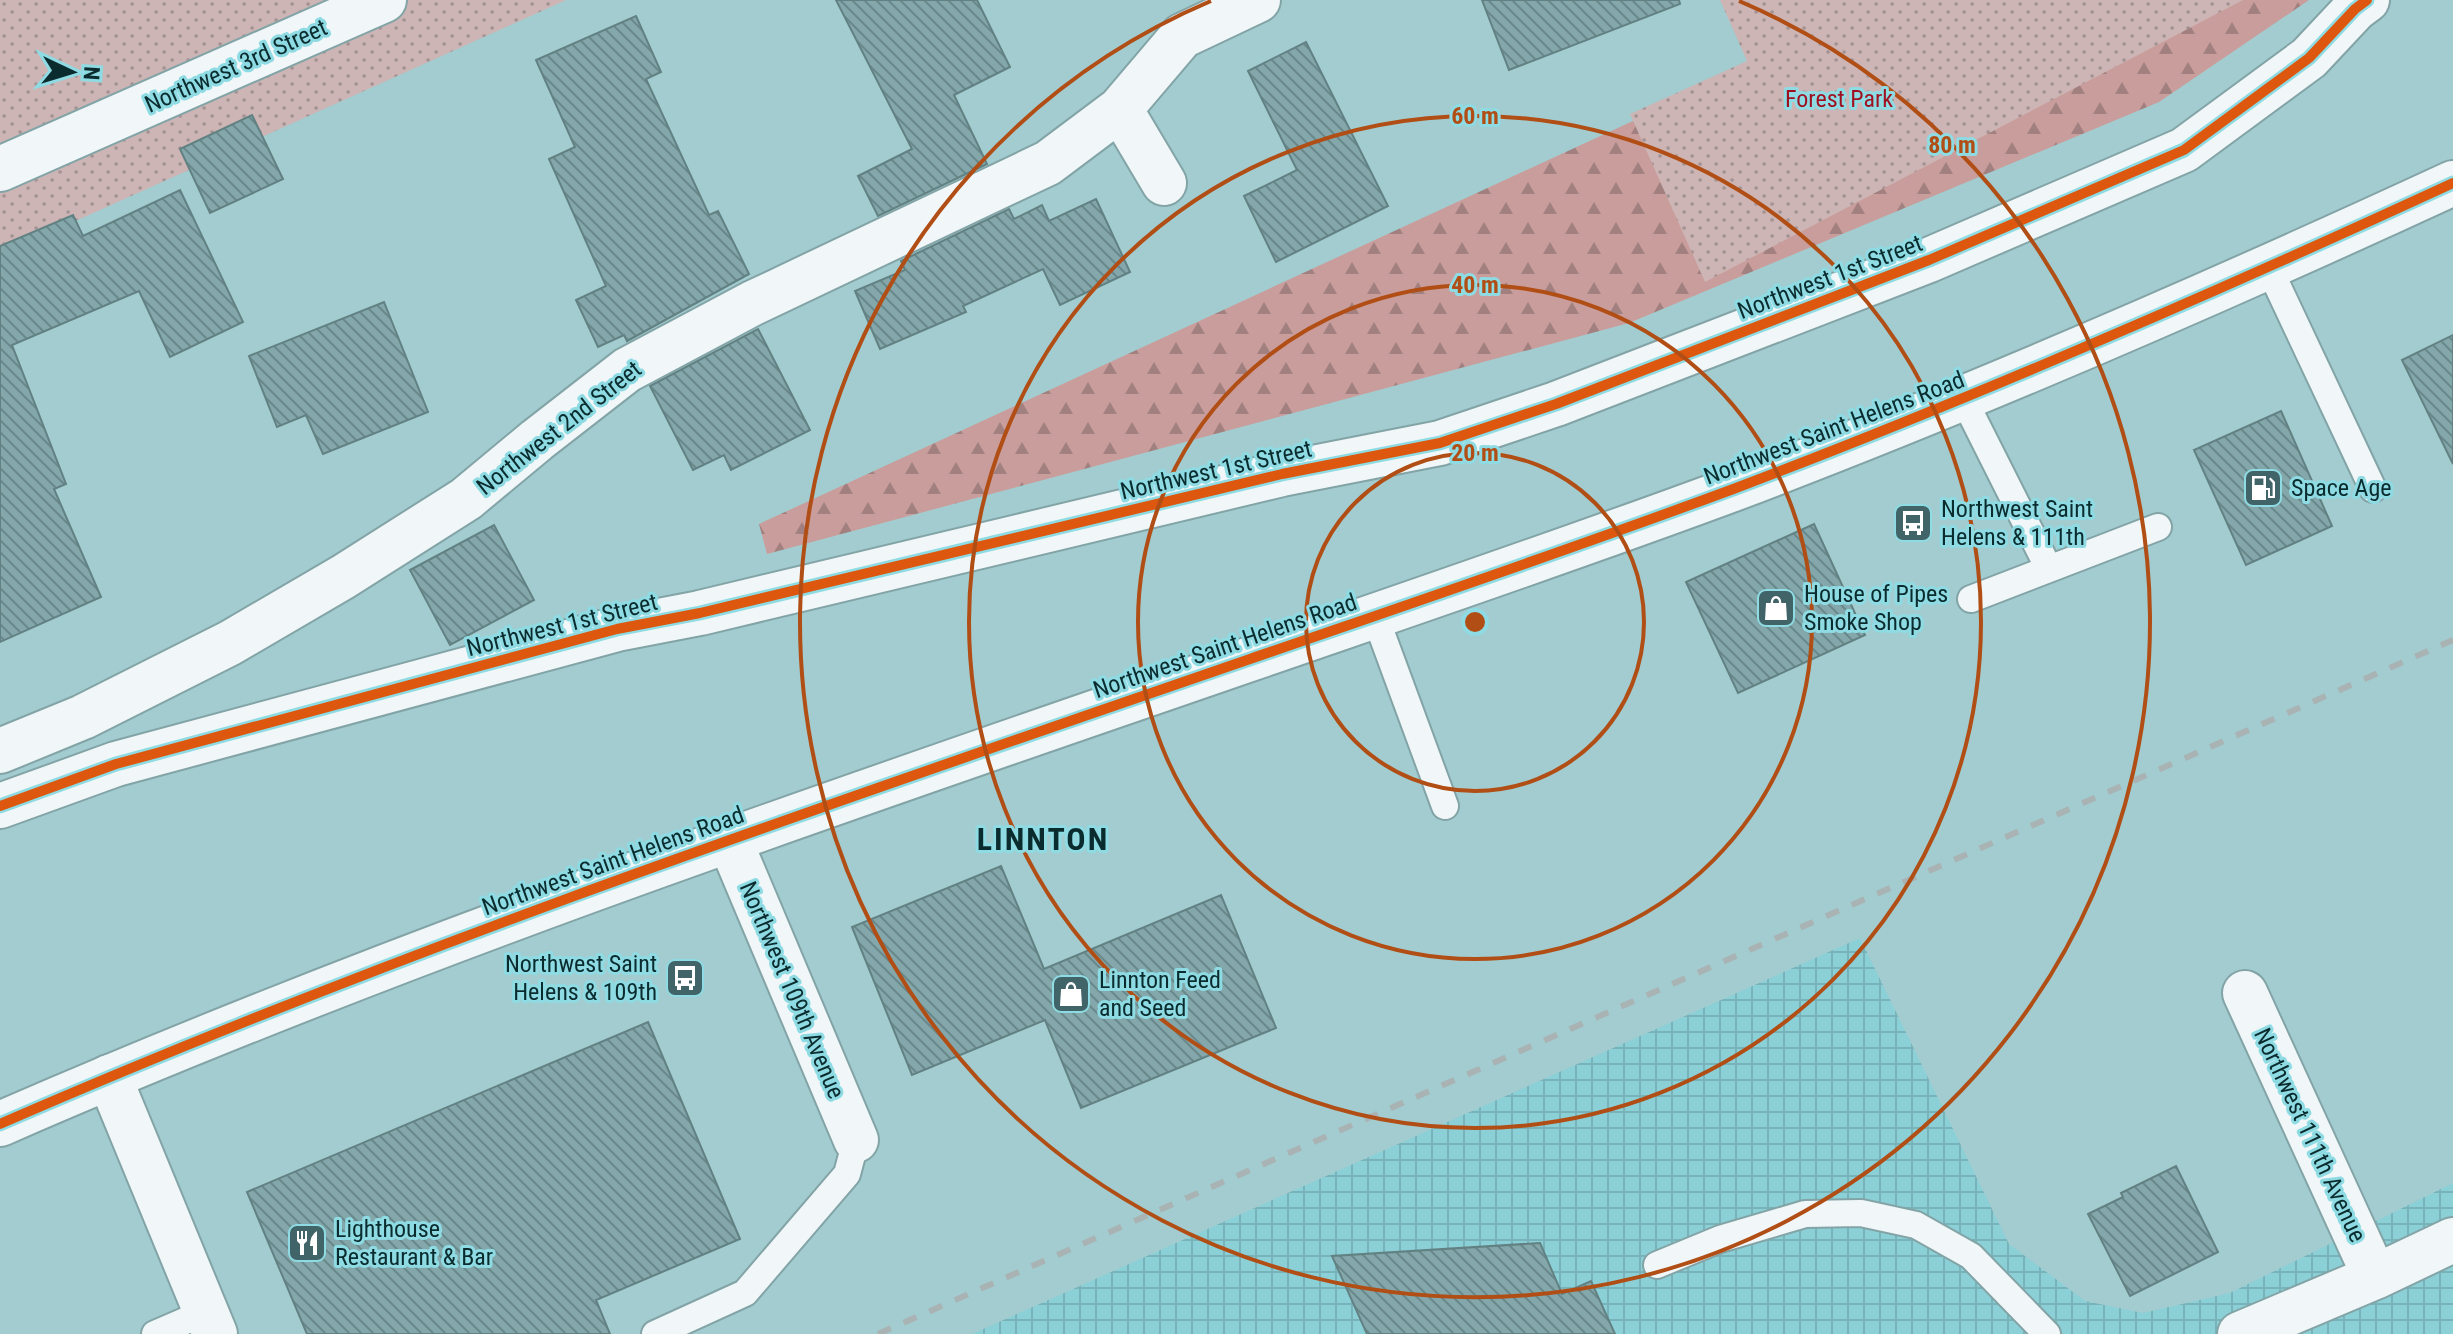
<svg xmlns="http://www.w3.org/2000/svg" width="2453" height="1334" font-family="'Roboto Condensed',sans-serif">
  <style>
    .industrial { fill: url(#industrial-grid) }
    .forest { fill: url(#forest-firs) }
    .park { fill: url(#park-dots) }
    .building { fill: url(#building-back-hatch); stroke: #628183; stroke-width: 2 }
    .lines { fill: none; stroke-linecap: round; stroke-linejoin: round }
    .service-casing { stroke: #83a4a7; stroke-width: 30 }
    .minor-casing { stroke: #83a4a7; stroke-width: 48 }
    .trunk-casing { stroke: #83a4a7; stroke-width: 48 }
    .service { stroke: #f1f7f8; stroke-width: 26 }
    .minor { stroke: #f1f7f8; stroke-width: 44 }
    .trunk { stroke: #f1f7f8; stroke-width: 44 }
    .rail { stroke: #a9b3b4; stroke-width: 6; stroke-dasharray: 14 14; stroke-linecap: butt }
    .cycleway-casing { stroke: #8edbe3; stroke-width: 15 }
    .cycleway { stroke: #dd570e; stroke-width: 10 }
    .ring { fill: none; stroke: #b14e15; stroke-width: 4 }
    .labels { text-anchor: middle; stroke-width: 6; stroke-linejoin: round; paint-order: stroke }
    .street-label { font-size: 24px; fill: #0b2c2f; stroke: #8edbe3 }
    .park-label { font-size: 24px; fill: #9f0f1f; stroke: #8edbe3 }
    .poi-label { font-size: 24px; fill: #0b2c2f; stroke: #8edbe3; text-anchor: start }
    .district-label { font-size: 32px; font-weight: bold; letter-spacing: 2px; fill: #0b2c2f; stroke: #8edbe3 }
    .centre { fill: #b14e15; stroke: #8edbe3; stroke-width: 4 }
    .ring-label { font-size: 24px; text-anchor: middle; font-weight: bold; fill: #b14e15; stroke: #8edbe3; stroke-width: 6; stroke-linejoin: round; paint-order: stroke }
  </style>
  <defs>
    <pattern id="industrial-grid" width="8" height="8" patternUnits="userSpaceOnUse" patternTransform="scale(2)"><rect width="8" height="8" fill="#8cd0d7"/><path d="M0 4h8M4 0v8" fill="none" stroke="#77b3b9"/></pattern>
    <pattern id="forest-firs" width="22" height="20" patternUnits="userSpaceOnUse" patternTransform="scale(2)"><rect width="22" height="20" fill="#c99d9b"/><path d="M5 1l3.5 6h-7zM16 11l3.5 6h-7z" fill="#a1807f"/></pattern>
    <pattern id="park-dots" width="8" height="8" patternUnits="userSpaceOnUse" patternTransform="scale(2)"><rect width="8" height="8" fill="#ccb5b4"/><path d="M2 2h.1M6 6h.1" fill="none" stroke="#a49393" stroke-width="1.8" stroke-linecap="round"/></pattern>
    <pattern id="building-back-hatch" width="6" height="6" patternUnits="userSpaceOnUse" patternTransform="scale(2)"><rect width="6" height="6" fill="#83a7aa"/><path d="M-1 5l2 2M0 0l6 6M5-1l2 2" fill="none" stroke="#69888b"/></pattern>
  </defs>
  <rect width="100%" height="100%" fill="#a2cccf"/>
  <path class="industrial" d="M1860,938L2009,1244L2085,1301L2143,1313L2230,1293L2453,1183V1334H972Z"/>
  <path class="forest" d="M1725,0H2309L2159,102L1629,323L767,554L759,524L1752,66Z"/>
  <path class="park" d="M0,0H566L0,255Z
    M1720,0H2243L1705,282L1630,114L1747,61Z"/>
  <path class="building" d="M836,0H977L1010,67L954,95L987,164L878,216L858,176L912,149Z
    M1482,0H1679L1680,4L1509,70Z
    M636,16L661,72L646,79L709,215L718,211L749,274L627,341L624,335L598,347L576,300L606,286L549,159L575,147L536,60Z
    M1306,42L1388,206L1276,262L1244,196L1297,170L1248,71Z
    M252,115L283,179L210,213L180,149Z
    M180,190L243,322L170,357L139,291L12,345L66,484L54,489L101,597L0,642V246L73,215L83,236Z
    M1096,199L1130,272L1060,305L1043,269L963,306L966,312L880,349L855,291L905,270L901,261L1009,209L1014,219L1042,205L1049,221Z
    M384,302L428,412L323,454L306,415L277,427L249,356Z
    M758,329L810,430L731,470L724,455L693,470L650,386Z
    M2453,335V464L2402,360Z
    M2281,411L2332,526L2246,565L2194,450Z
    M1814,524L1865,635L1738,693L1686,582Z
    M494,525L534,600L450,645L410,570Z
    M1001,866L1044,969L1221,895L1276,1028L1081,1108L1045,1020L912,1075L852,927Z
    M648,1022L740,1239L596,1300L610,1334H307L247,1192Z
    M2176,1166L2218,1252L2130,1296L2088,1214L2123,1197L2121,1193Z
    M1540,1243L1562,1294L1591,1281L1615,1334H1367L1332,1256Z"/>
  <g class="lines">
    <defs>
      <path id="service" d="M2269,268L2373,489
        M1964,400L2049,569
        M1971,599L2158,527
        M1375,616L1445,806
        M1657,1265L1720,1239L1805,1214L1861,1213L1916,1225L1971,1256L2047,1334
        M155,1334L206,1312
        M655,1334L745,1293L847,1174L856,1140"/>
      <path id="minor" d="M1120,109L1164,183
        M0,169L384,0
        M0,751L83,717L230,643L343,577L466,499L537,440L627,370L753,303L1048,163L1120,109L1182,36L1258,0
        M0,806L116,764L617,629L700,613L1282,474L1440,443L1556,404L1929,260L2184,150L2309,58L2355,9L2367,0
        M729,839L856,1140
        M2245,993L2375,1277
        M109,1077L215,1334
        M2240,1334L2375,1277L2453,1240"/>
      <path id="trunk" d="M0,1124C408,946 830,804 1250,659C1412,603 1575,548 1736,488C1979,396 2217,292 2453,183"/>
    </defs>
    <use href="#service" class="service-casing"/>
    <use href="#minor" class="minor-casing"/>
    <use href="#trunk" class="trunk-casing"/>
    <use href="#service" class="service"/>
    <use href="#minor" class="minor"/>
    <use href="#trunk" class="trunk"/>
    <path class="rail" d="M878,1334L2453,640"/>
    <defs>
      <path id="cycleway" d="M0,806L116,764L617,629L700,613L1282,474L1440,443L1556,404L1929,260L2184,150L2309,58L2355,9L2367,0
        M0,1124C408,946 830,804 1250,659C1412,603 1575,548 1736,488C1979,396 2217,292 2453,183"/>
    </defs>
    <use href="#cycleway" class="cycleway-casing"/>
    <use href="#cycleway" class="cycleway"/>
  </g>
  <g class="ring">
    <circle cx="1475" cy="622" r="169"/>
    <circle cx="1475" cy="622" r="337"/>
    <circle cx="1475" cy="622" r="506"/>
    <path d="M1739 1A675 675 0 1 1 1211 1"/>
  </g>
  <defs>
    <symbol id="fuel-square" viewBox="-11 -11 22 22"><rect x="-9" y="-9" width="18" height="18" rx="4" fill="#406467" stroke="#8edbe3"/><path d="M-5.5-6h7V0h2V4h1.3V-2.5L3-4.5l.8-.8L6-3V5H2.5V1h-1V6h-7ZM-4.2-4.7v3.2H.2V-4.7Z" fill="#fff"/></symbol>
    <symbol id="bus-square" viewBox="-11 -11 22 22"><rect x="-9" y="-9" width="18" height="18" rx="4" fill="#406467" stroke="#8edbe3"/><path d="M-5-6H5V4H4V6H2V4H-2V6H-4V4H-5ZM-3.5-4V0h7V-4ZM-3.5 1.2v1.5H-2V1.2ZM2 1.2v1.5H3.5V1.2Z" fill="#fff"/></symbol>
    <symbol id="shop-square" viewBox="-11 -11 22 22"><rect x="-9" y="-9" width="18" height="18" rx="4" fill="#406467" stroke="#8edbe3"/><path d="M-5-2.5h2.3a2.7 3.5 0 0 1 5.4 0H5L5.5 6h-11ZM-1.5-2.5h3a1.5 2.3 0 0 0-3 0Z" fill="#fff"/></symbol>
    <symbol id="restaurant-square" viewBox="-11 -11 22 22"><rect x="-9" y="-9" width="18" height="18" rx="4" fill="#406467" stroke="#8edbe3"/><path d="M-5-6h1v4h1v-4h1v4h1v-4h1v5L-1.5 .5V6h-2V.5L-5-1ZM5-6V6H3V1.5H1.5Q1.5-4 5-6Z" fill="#fff"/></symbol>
  </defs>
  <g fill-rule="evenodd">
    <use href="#fuel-square" x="2241" y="466" width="44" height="44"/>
    <use href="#bus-square" x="1891" y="501" width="44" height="44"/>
    <use href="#shop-square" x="1754" y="586" width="44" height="44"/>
    <use href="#bus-square" x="663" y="956" width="44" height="44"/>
    <use href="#shop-square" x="1049" y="972" width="44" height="44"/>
    <use href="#restaurant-square" x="285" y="1221" width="44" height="44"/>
  </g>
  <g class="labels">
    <g class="street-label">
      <text transform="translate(236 66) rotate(-24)" y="8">Northwest 3rd Street</text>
      <text transform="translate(1830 277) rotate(-21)" y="8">Northwest 1st Street</text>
      <text transform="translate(559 428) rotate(-38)" y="8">Northwest 2nd Street</text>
      <text transform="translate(1834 428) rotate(-21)" y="8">Northwest Saint Helens Road</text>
      <text transform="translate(1216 470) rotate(-13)" y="8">Northwest 1st Street</text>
      <text transform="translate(562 625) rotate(-14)" y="8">Northwest 1st Street</text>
      <text transform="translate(1225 646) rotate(-19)" y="8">Northwest Saint Helens Road</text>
      <text transform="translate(613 861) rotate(-20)" y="8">Northwest Saint Helens Road</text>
      <text transform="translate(792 990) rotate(67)" y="8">Northwest 109th Avenue</text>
      <text transform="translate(2310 1135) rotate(65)" y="8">Northwest 111th Avenue</text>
    </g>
    <g class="park-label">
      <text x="1839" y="107">Forest Park</text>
    </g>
    <g class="poi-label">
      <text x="2291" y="496">Space Age</text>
      <text x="1941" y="517">Northwest Saint<tspan x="1941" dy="28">Helens &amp; 111th</tspan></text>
      <text x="1804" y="602">House of Pipes<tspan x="1804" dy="28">Smoke Shop</tspan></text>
      <text x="657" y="972" text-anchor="end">Northwest Saint<tspan x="657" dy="28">Helens &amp; 109th</tspan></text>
      <text x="1099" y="988">Linnton Feed<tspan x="1099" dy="28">and Seed</tspan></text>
      <text x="335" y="1237">Lighthouse<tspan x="335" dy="28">Restaurant &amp; Bar</tspan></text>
    </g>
    <g class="district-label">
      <text x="1043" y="850">LINNTON</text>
    </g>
  </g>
  <circle cx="1475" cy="622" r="12" class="centre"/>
  <g class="ring-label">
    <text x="1475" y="124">60 m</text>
    <text x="1952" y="153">80 m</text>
    <text x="1475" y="293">40 m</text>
    <text x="1475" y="461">20 m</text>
  </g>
  <g transform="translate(72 72) rotate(94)" stroke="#8edbe3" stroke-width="6" paint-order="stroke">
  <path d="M0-6L14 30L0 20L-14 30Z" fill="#0b2c2f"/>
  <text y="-12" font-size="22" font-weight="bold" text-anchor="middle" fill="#0b2c2f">N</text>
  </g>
</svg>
